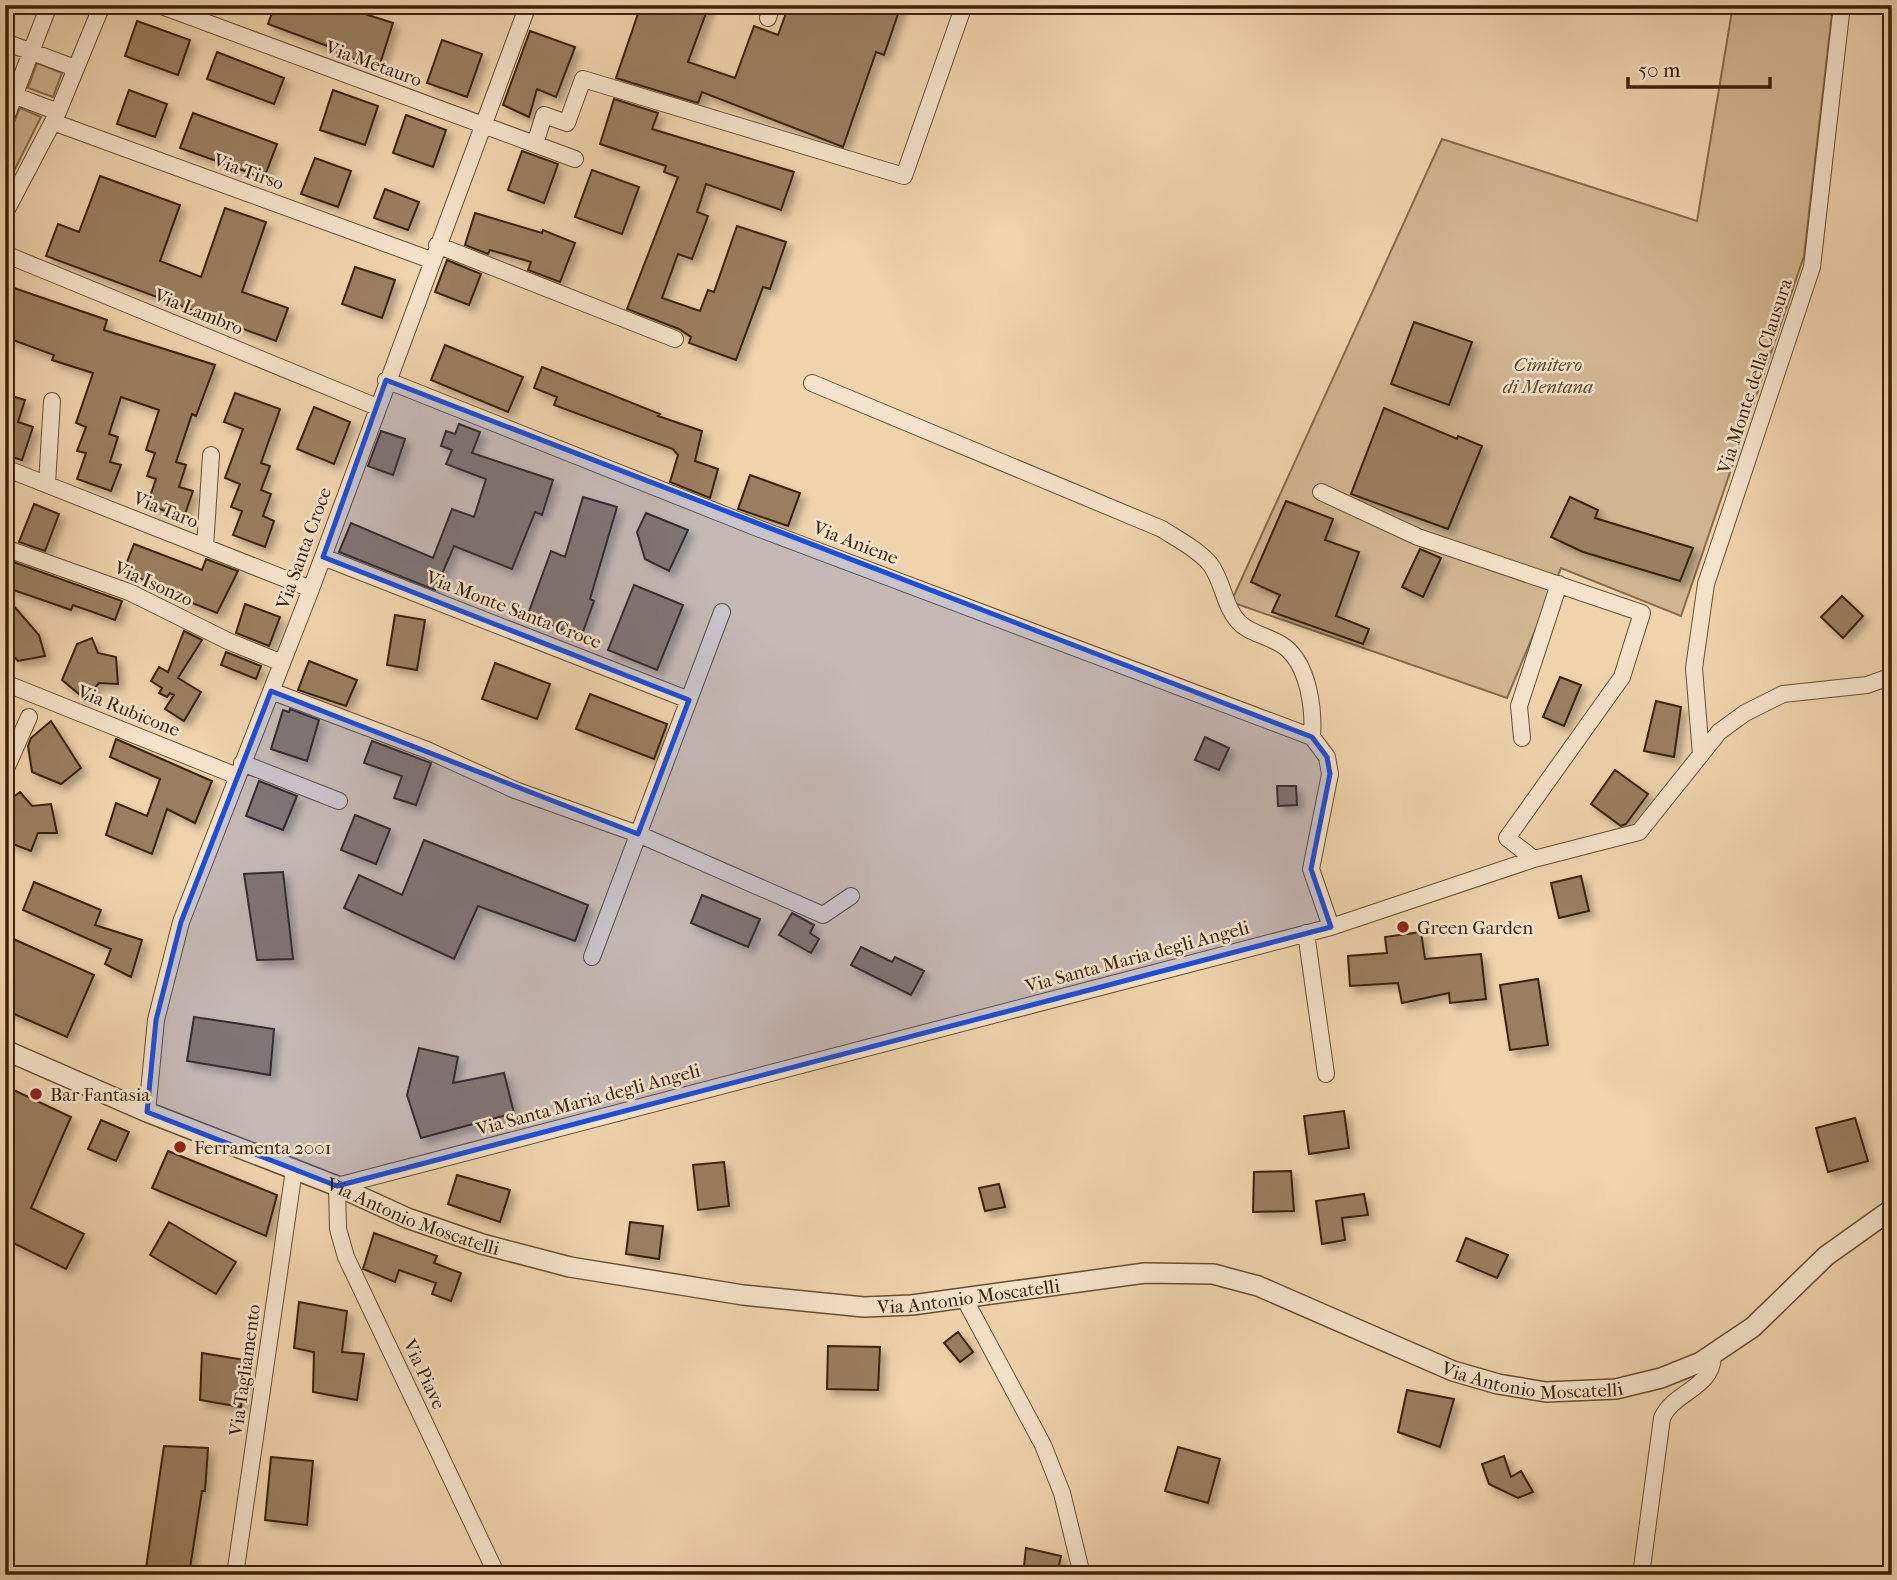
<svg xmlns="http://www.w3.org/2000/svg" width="1897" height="1580" font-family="'IM FELL French Canon',serif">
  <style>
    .green { fill: #d0b591; stroke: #866c4c; stroke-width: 2 }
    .building { fill: #997e5e; stroke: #3b2208; stroke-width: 2; filter: url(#shadow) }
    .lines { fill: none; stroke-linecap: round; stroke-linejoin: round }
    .minor-casing { stroke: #684e31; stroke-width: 18 }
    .tertiary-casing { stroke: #684e31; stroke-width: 22 }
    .minor { stroke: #f5e2ca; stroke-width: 16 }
    .tertiary { stroke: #f5e2ca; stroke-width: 19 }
    .marked { fill: #1d4ed8; fill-opacity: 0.2; stroke: #1d4ed8; stroke-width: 5; stroke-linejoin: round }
    .poi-dot { fill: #8f2418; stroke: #f5e2ca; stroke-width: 2.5 }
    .labels { text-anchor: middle; stroke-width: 5; stroke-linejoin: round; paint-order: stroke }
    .street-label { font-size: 19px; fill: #3b2208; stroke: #f5e2ca }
    .park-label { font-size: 19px; font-style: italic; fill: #60472a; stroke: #f5e2ca }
    .poi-label { font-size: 19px; fill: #3b2208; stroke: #f5e2ca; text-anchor: start }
  </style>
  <defs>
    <filter id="shadow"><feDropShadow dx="5.5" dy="5.5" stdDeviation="3.5" flood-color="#0004"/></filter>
  </defs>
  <rect width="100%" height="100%" fill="#efd3ad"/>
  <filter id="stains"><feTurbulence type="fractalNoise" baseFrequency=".00286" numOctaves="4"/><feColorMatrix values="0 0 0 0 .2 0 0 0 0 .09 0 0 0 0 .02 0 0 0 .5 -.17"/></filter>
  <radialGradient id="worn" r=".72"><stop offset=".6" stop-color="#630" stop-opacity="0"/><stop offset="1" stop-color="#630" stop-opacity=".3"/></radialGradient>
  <path class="green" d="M1733,5H1833L1804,256L1681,616L1561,568L1507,698L1231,602L1442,139L1697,221Z
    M37,63L62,73L53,97L28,88Z
    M20,108L41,117L5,189V143Z"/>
  <path class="building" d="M275,5H337L393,23L379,67L337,54L338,50L268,24Z
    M641,5H709L688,62L735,78L754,26L778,35L789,5H901L884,55L876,52L843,147L702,92L698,103L616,78Z
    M137,21L190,40L178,75L125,56Z
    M530,31L575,47L556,97L537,89L529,117L503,105Z
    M442,40L482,54L467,97L427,83Z
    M217,52L284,78L274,104L207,79Z
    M129,90L167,104L155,137L117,124Z
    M333,90L378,106L365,145L320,130Z
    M614,99L658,113L652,129L794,172L781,210L706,184L697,212L708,216L692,259L678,254L662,298L700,311L708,290L714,292L737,226L786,242L770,289L763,287L736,360L689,343L691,337L679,329L627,309L678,177L664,172L666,166L600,144Z
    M193,113L277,144L264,178L180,148Z
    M406,115L446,130L433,167L393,153Z
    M522,151L558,164L544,203L508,190Z
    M315,158L351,171L338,207L301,194Z
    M592,170L639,187L622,234L575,217Z
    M100,176L180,205L160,261L201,277L225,208L266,222L242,292L288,308L276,341L46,256L58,224L79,232Z
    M385,189L419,202L408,230L374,218Z
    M475,213L542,233L543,230L575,243L560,282L528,270L531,262L490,250L488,254L465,245Z
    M447,260L481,274L469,305L435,292Z
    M355,267L395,280L382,318L342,304Z
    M11,287L107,320L104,330L215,365L196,416L192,414L176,462L186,465L179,487L193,491L184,517L147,505L156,479L147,476L155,453L146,450L159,410L121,397L109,434L118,437L110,462L121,465L111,491L77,479L86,453L77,451L86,427L76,423L93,373L52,360L54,355L5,337V303Z
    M1414,322L1472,342L1449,405L1391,384Z
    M445,345L523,377L508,412L431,380Z
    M542,367L660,414L658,416L702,431L695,461L718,469L710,498L670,482L678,455L673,449L554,405L557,397L534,388Z
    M235,393L280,409L261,463L270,466L261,490L271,494L263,516L274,521L265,547L233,535L242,511L231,507L240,484L225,478L243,429L224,422Z
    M5,394L25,400L18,422L33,427L22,460L5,455Z
    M314,407L350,422L334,464L297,449Z
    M1384,408L1457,439L1458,436L1482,446L1448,529L1351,494Z
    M459,424L480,432L472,453L553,480L542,515L535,512L512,569L454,546L435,590L339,552L351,523L433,558L452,509L474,517L486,479L446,464L452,450L441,446L446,431L455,434Z
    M381,431L405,439L393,475L368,466Z
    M750,475L800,493L788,526L738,509Z
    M583,497L617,507L590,599L594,601L581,637L527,617L551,551L565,557Z
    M1570,497L1598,510L1595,518L1693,548L1680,581L1583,552L1551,537Z
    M1286,501L1333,519L1325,540L1359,552L1336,616L1369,629L1363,644L1272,612L1280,595L1251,582Z
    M34,504L59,514L45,551L19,542Z
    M646,513L688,530L669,571L645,559L637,532Z
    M134,544L202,570L206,559L238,571L217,613L180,598L182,594L123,572Z
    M1420,549L1441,558L1423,597L1402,587Z
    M5,559L122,601L115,620L73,605L71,610L5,587Z
    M634,585L683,605L657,670L608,650Z
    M5,596L39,635L45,656L18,661L5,647Z
    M1842,596L1863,616L1843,638L1821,617Z
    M245,604L280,617L269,646L236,633Z
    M395,615L425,620L417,670L387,665Z
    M184,631L202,640L178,678L201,692L184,721L165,709L174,695L170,693L167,697L159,693L162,688L151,681L159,667L168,672Z
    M92,638L98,653L116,657L118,684L99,683L85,699L62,680L77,644Z
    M226,652L261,666L256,679L221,665Z
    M309,661L357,680L346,706L298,690Z
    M495,663L550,684L537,719L482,699Z
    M1560,677L1581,685L1564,726L1543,717Z
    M590,694L667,724L654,759L576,729Z
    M1656,701L1681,707L1674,757L1644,751Z
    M290,709L319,720L307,761L271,749L283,710L289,712Z
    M51,721L81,768L61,784L32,772L28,746L31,738Z
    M1205,737L1229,748L1219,770L1195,760Z
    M116,739L212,781L195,823L167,809L152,854L106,835L116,803L147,816L160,779L110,757Z
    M372,741L431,763L416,805L394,798L402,776L364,763Z
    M1615,770L1648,794L1626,824L1621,826L1591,804Z
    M259,781L297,796L283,830L246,816Z
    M1277,786H1296L1297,805L1278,806Z
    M20,792L32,806L51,804L57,833H38L31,851L5,841V803Z
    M355,815L390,829L376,864L341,850Z
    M424,840L588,905L575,941L478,906L454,959L344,908L359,875L402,895Z
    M283,872L293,959L257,960L244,874Z
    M1581,876L1589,911L1559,918L1551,883Z
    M34,882L101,910L95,925L142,940L131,977L105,964L111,949L23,910Z
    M702,895L760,919L748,947L691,923Z
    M792,913L814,925L810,933L819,939L811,953L779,935Z
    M1421,932L1425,959L1481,954L1486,999L1450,1003L1449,993L1402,1003L1398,983L1350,986L1348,956L1387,953L1385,937Z
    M9,937L94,975L67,1037L5,1010V947Z
    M861,947L892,962L895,957L924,971L911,995L851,965Z
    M1538,979L1548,1045L1510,1050L1500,985Z
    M194,1017L274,1029L270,1075L187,1061Z
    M419,1048L458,1057L453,1083L504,1073L514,1113L421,1138L407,1095Z
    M5,1086L71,1117L31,1208L84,1234L66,1269L5,1239Z
    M1344,1111L1349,1148L1309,1154L1304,1116Z
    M1855,1118L1868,1161L1828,1172L1816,1128Z
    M101,1120L129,1132L116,1161L88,1149Z
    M168,1151L277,1195L266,1236L152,1188Z
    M724,1162L729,1206L698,1210L693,1165Z
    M1291,1171L1294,1211L1253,1212L1254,1172Z
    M457,1175L510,1190L500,1222L448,1204Z
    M999,1184L1005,1207L985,1211L979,1188Z
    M1364,1194L1368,1215L1342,1218L1345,1240L1322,1244L1316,1201Z
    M169,1222L236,1262L216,1294L150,1255Z
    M630,1222L663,1226L659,1259L626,1254Z
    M374,1233L437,1256L434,1263L461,1273L451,1301L432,1294L436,1283L399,1270L395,1282L363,1269Z
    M1466,1238L1508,1255L1497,1278L1457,1261Z
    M299,1302L347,1311L342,1352L364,1354L357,1400L313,1392L314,1352L294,1348Z
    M958,1332L973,1352L960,1362L944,1343Z
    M828,1346L880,1347L878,1390L827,1389Z
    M202,1353L245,1360L241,1407L200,1400Z
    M1407,1390L1454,1399L1440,1447L1398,1432Z
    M164,1446L208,1448L205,1491H202L189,1575H145Z
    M1178,1447L1220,1459L1208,1503L1165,1491Z
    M1504,1456L1511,1477L1521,1471L1533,1492L1518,1498L1489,1484L1482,1464Z
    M271,1457L313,1461L307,1525L265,1520Z
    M1026,1548L1061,1556L1057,1575H1023Z"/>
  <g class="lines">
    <defs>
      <path id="minor" d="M159,5L575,159
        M768,18L772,5
        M5,42L75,68
        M8,93L58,112
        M5,120L49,5
        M53,122L431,260
        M535,144L544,115L567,123L583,79L904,176L964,5
        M5,213L58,112L102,5
        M437,245L675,339
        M5,254L377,407
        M386,380L760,529L1312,737L1327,757L1330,774L1311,869L1331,927
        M812,383L1162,529C1177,539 1199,550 1210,564C1224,582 1224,610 1242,625C1254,635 1272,637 1285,647C1309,666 1314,710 1312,737
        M5,468L311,589
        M47,484L52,401
        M1321,492L1418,537L1642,613L1622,677L1507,838L1534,859
        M205,547L211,455
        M5,548L129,592L228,641L282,663
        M323,557L689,700
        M5,683L237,776
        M271,691L427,750L515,790L638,834L823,915L851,896
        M1522,738L1519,706L1559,584
        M1701,755L1694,668L1706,584L1812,267L1842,5
        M242,763L339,801
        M5,771L29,717
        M1306,933L1326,1074
        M592,957L722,612
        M147,1112L156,1020L181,922L311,589L528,5
        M964,1298L1043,1445L1062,1493L1082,1575
        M235,1575L294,1170
        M497,1575L346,1257L338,1229L337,1186L1331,927L1534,859L1639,832L1719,732L1745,713L1783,694L1867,685L1892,676
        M1641,1575L1662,1418C1674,1391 1712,1389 1713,1356"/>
      <g id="tertiary">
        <path id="s1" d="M5,1050L147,1112L337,1186L407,1218L482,1244L570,1267L743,1295L864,1307L912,1305L1145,1273L1213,1274L1258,1286L1453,1371L1498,1384L1546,1392L1616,1389L1661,1378L1701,1362L1753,1327L1826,1256L1892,1209"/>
      </g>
    </defs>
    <use href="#minor" class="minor-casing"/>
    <use href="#tertiary" class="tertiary-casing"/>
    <use href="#minor" class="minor"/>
    <use href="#tertiary" class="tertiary"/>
  </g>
  <path class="marked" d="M386,380L1312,737L1327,757L1330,774L1311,869L1331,927L337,1186L147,1112L156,1020L181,922L271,691L638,834L689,700L323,557Z"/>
  <g class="poi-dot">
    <circle cx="1403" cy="927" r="7"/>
    <circle cx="36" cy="1094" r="7"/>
    <circle cx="180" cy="1147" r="7"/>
  </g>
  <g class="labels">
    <g class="street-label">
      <text transform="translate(374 63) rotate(20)" y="7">Via Metauro</text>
      <text transform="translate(249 171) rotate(20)" y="7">Via Tirso</text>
      <text transform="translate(199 311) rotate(22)" y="7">Via Lambro</text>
      <text transform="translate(1754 376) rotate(-72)" y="7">Via Monte della Clausura</text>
      <text transform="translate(166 509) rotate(22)" y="7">Via Taro</text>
      <text transform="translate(856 542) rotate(21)" y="7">Via Aniene</text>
      <text transform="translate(303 548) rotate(-70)" y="7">Via Santa Croce</text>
      <text transform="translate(154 583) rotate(24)" y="7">Via Isonzo</text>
      <text transform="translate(514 609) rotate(21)" y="7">Via Monte Santa Croce</text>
      <text transform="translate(129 710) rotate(22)" y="7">Via Rubicone</text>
      <text transform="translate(1137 956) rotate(-15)" y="7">Via Santa Maria degli Angeli</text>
      <text transform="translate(588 1099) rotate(-15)" y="7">Via Santa Maria degli Angeli</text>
      <text dy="7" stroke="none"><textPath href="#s1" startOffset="441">Via Antonio Moscatelli</textPath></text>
      <text dy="7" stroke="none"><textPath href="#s1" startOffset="1008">Via Antonio Moscatelli</textPath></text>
      <text transform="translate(244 1370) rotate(-82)" y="7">Via Tagliamento</text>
      <text transform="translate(425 1374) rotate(65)" y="7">Via Piave</text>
      <text dy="7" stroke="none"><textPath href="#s1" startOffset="1594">Via Antonio Moscatelli</textPath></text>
    </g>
    <g class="park-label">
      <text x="1548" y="371">Cimitero<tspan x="1548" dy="22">di Mentana</tspan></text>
    </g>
    <g class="poi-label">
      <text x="1417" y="934">Green Garden</text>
      <text x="50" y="1101">Bar Fantasia</text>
      <text x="194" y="1154">Ferramenta 2001</text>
    </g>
  </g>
  <rect width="1897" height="1580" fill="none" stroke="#efd3ad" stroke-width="28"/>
  <rect x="7" y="7" width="1883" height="1566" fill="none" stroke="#3b2208" stroke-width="3.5"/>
  <rect x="14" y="14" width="1869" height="1552" fill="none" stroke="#3b2208" stroke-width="2"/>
  <path d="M1628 77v10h142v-10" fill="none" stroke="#3b2208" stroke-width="3.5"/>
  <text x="1638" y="77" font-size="21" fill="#3b2208" stroke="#f5e2ca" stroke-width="5" paint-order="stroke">50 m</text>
  <rect width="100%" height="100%" filter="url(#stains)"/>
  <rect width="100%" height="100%" fill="url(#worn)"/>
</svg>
